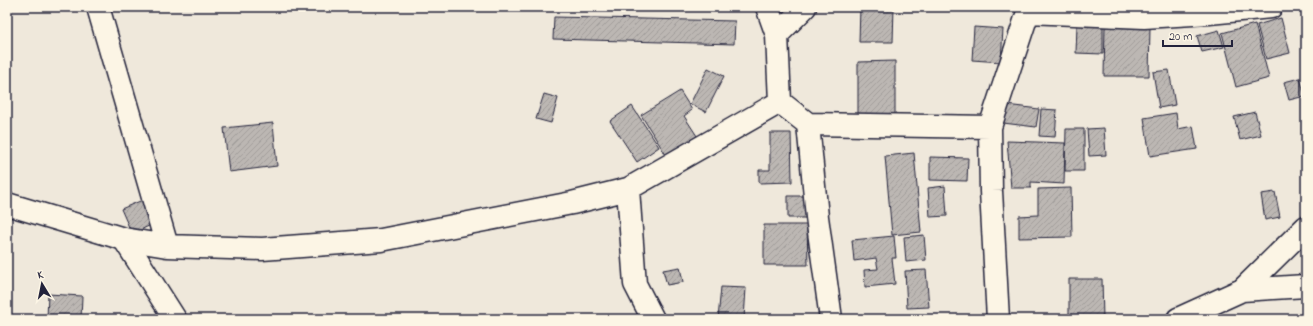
<svg xmlns="http://www.w3.org/2000/svg" width="1313" height="326" font-family="'Indie Flower',sans-serif">
  <style>
    .building { fill: url(#building-hatch); stroke: #22223b }
    .lines { fill: none; stroke-linecap: round; stroke-linejoin: round }
    .minor-casing { stroke: #22223b; stroke-width: 25 }
    .major-casing { stroke: #22223b; stroke-width: 25 }
    .minor { stroke: #fcf5e5; stroke-width: 22 }
    .major { stroke: #fcf5e5; stroke-width: 22 }
  </style>
  <defs>
    <pattern id="building-hatch" width="6" height="6" patternUnits="userSpaceOnUse"><rect width="6" height="6" fill="#bcb7b3"/><path d="M-1 1l2-2M0 6l6-6M5 7l2-2" fill="none" stroke="#a19d9b"/></pattern>
  </defs>
  <rect width="100%" height="100%" fill="#efe8db"/>
  <filter id="ink" filterUnits="userSpaceOnUse"><feTurbulence type="fractalNoise" baseFrequency=".025" numOctaves="2"/><feDisplacementMap in="SourceGraphic" scale="8" xChannelSelector="R" yChannelSelector="G"/><feConvolveMatrix kernelMatrix="1 2 1 2 8 2 1 2 1" color-interpolation-filters="sRGB"/></filter>
  <g filter="url(#ink)">
    <path class="building" d="M860,7H894L893,42H859Z
      M554,17L735,21L734,44L553,39Z
      M1281,18L1290,53L1266,59L1257,25Z
      M1255,24L1269,78L1236,87L1222,33Z
      M1077,25L1103,26V54L1076,53Z
      M1105,26L1150,27L1149,76H1104Z
      M974,27L1003,29L1001,62L972,60Z
      M1219,30L1224,47L1202,52L1197,36Z
      M895,61V117L858,118V62Z
      M708,68L724,76L706,112L690,104Z
      M1169,70L1175,105L1159,108L1153,72Z
      M1300,78L1305,96L1289,100L1284,82Z
      M680,91L692,110L684,116L697,136L666,155L641,115Z
      M544,94L558,98L551,123L536,119Z
      M1006,105L1039,109L1036,127L1003,123Z
      M632,106L659,147L637,162L610,121Z
      M1041,109L1057,110L1055,137L1039,136Z
      M1255,112L1261,135L1240,140L1234,117Z
      M1176,113L1178,129L1193,126L1197,149L1150,156L1144,118Z
      M273,123L277,166L229,172L224,128Z
      M1104,128L1106,155L1089,156L1087,129Z
      M1066,129H1084V171H1065Z
      M770,133H791L792,182L759,183V170H770Z
      M1007,141L1065,143L1064,184L1031,182V188H1011Z
      M914,153L921,232L892,235L885,156Z
      M930,157L968,158L967,181L930,180Z
      M945,186L947,216L930,217L928,188Z
      M1071,188L1072,237L1019,238V216L1038,215V189Z
      M1275,192L1280,217L1265,220L1261,194Z
      M788,196H808V218H788Z
      M145,199L155,223L132,234L121,209Z
      M764,225H807L808,265H764Z
      M924,235L926,260L906,262L904,237Z
      M894,236L896,258H892L895,284L865,287L864,270L878,269L876,258L854,261L852,240Z
      M680,267L683,282L667,285L663,270Z
      M926,270L929,307L907,308L905,271Z
      M1069,279H1102L1103,319H1069Z
      M721,287L746,288L744,319H718Z
      M48,294L82,296L81,319H47Z"/>
    <g class="lines">
      <defs>
        <path id="minor" d="M98,7L167,246
          M767,7L777,35L780,102L808,124L990,127
          M777,35L805,7
          M808,124L817,217L831,319
          M628,189L780,102
          M7,204L124,239L167,246L262,249L381,240L572,203L628,189L635,284L653,319
          M1242,290L1306,286
          M998,319L991,191L990,127L1028,12L1144,17L1209,13L1271,7
          M1178,319L1242,290L1306,227"/>
        <path id="major" d="M124,239L175,319"/>
      </defs>
      <use href="#minor" class="minor-casing"/>
      <use href="#major" class="major-casing"/>
      <use href="#minor" class="minor"/>
      <use href="#major" class="major"/>
    </g>
  </g>
  <rect width="1313" height="326" fill="none" stroke="#fcf5e5" stroke-width="24"/>
  <rect x="12" y="12" width="1289" height="302" fill="none" stroke="#22223b" stroke-width="1.5" filter="url(#ink)"/>
  <g transform="translate(42 284) rotate(350)" stroke="#fcf5e5" stroke-width="3" paint-order="stroke">
  <path d="M0-3L7 15L0 10L-7 15Z" fill="#22223b"/>
  <text y="-6" font-size="11" font-weight="bold" text-anchor="middle" fill="#22223b">K</text>
  </g>
  <path d="M1163 40v6h69v-6" fill="none" stroke="#22223b" stroke-width="2"/>
  <text x="1169" y="40" font-size="12" fill="#22223b" stroke="#fcf5e5" stroke-width="3" paint-order="stroke">20 m</text>
</svg>
